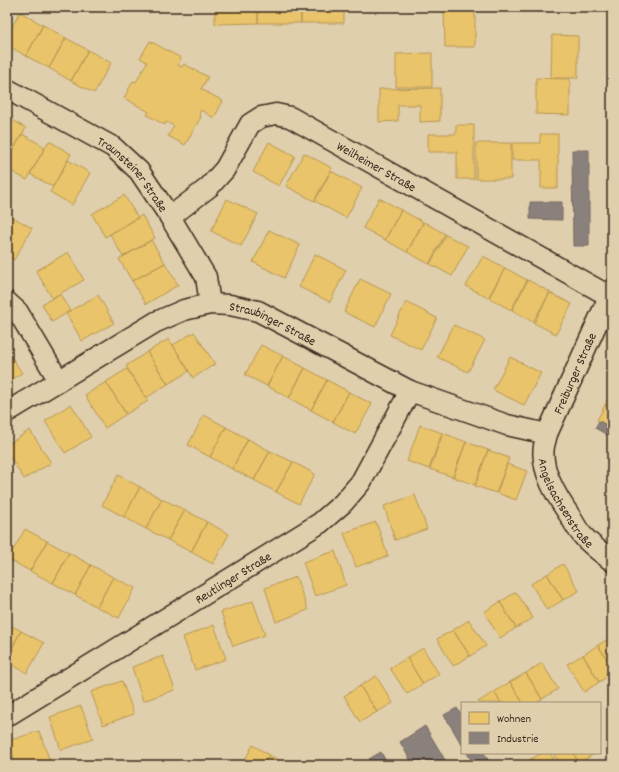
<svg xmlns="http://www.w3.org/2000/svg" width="619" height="772" font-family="Dekko,sans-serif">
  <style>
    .homes { fill: #e9c46a; stroke: #b59653 }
    .industry { fill: #8a817c; stroke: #726760 }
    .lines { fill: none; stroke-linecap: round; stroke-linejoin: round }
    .minor-casing { stroke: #3b2a1e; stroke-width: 23 }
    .minor { stroke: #e0cfac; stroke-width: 20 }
    .labels { text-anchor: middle; stroke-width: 4; stroke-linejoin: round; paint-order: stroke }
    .street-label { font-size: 13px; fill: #3b2a1e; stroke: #e0cfac }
  </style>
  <rect width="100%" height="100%" fill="#e0cfac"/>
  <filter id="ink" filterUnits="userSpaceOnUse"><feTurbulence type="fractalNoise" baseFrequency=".025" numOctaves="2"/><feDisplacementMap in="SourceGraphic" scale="8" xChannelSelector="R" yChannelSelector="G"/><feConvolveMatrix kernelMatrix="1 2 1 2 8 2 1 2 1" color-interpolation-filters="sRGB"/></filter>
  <g filter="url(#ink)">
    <path class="homes" d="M215,7H258V23L215,24Z
      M258,7H301V23H258Z
      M301,7H344V23H301Z
      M444,7H475V47H445Z
      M20,12L43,25L26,56L7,45V36Z
      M43,25L66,38L49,68L26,56Z
      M552,35L578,36V78H551Z
      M66,38L88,50L71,81L49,68Z
      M150,41L181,58L178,65L182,67L184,64L208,77L201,89L223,101L214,118L201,110L199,115L201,117L185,145L168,136L174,126L166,122L165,125L147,115L149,112L124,98L133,81L136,82L147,62L140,58Z
      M88,50L111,63L94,93L71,81Z
      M432,53V87H396V54Z
      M536,78L570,79V115L536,114Z
      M440,88V121L420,122V105H398V121L379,122V89Z
      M7,117L26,128L7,160Z
      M456,125H474V179H457V152H428V134H456Z
      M22,134L45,147L27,180L7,169V161Z
      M540,134H558V188H541V160H512V143H540Z
      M49,141L71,154L53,187L30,174Z
      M269,142L295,156L279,186L253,172Z
      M476,143H511V179H476Z
      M304,153L332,168L314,201L286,186Z
      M68,160L90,173L72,205L50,192Z
      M331,171L362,188L346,218L315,201Z
      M124,195L138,218L105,237L92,214Z
      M379,198L401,210L385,240L363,228Z
      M227,199L258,214L241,246L211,231Z
      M401,210L423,222L407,252L385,240Z
      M7,214L32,228L14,260L7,256Z
      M142,215L155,238L123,257L110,234Z
      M424,222L445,234L429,264L407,252Z
      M269,230L300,245L284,278L253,262Z
      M446,235L468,246L452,276L430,264Z
      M151,240L165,263L132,281L119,259Z
      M68,252L84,280L52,298L36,271Z
      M315,254L346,270L330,302L299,287Z
      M483,256L505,268L488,298L466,286Z
      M165,263L178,285L146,304L132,281Z
      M505,268L527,280L511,310L489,298Z
      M360,279L391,294L375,327L344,312Z
      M528,280L550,292L533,322L512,310Z
      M550,293L572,304L556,334L534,323Z
      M60,294L70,311L52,322L42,304Z
      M98,295L114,323L82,341L66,313Z
      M406,302L437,318L421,350L390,335Z
      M454,325L485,340L468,372L437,357Z
      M194,332L215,364L193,378L173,345Z
      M169,339L189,371L168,384L147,352Z
      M261,345L283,356L267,386L245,375Z
      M147,352L168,384L146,398L126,366Z
      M9,353L22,373L7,382V354Z
      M283,356L305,368L289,398L267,386Z
      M510,357L541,373L524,405L493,390Z
      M305,368L327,380L311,410L289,398Z
      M127,369L148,401L126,414L106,382Z
      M327,380L349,392L333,422L311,410Z
      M106,382L126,414L105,428L85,395Z
      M612,391V409L605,405Z
      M349,392L372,404L355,434L333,422Z
      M71,404L91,437L65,453L45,421Z
      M605,405L612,409V428L597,420Z
      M204,415L226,427L210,457L188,445Z
      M420,425L442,433L429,469L407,461Z
      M226,427L248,439L232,469L210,457Z
      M30,430L51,463L24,479L7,452V445Z
      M443,433L466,442L453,477L430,469Z
      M248,439L270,451L254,480L232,469Z
      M466,442L488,450L475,485L453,477Z
      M488,450L509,458L496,493L475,486Z
      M270,451L293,462L276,492L254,480Z
      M293,462L315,474L299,504L276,492Z
      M507,464L527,471L516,500L497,493Z
      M118,475L140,487L124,517L102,505Z
      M140,487L162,499L146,529L124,517Z
      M415,495L427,529L395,540L384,506Z
      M162,499L185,510L168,540L146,529Z
      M185,510L207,522L191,552L168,540Z
      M207,522L229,534L213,564L191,552Z
      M376,522L388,556L356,567L344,533Z
      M25,529L47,541L30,571L8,559Z
      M47,541L69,553L53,583L30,571Z
      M335,551L346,585L315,596L303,562Z
      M69,553L91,565L75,595L53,583Z
      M563,564L579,591L563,600L547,574Z
      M91,565L113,577L97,607L75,595Z
      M547,574L563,600L547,610L531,584Z
      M113,577L135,588L119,618L97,607Z
      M296,577L308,610L276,622L265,588Z
      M516,592L533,618L516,628L500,602Z
      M253,601L265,635L233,646L221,612Z
      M500,602L516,628L500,638L484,612Z
      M469,620L486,646L470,656L453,630Z
      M7,623L21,631L7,657Z
      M214,625L226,659L195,670L183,637Z
      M453,630L470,656L453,666L437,639Z
      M21,631L44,643L27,673L7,662V657Z
      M612,637V668L598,645Z
      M598,645L612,668V674L599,682L583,655Z
      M423,648L439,674L423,684L407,658Z
      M583,655L599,682L584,692L567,664Z
      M163,656L175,690L143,701L132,667Z
      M407,658L423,684L407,694L390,668Z
      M542,663L558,689L542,699L526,673Z
      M526,673L542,699L536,703H523L510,682Z
      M376,676L393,703L377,712L360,686Z
      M122,681L134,714L103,725L91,692Z
      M510,682L523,703H501L494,692Z
      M360,686L377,712L360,722L344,696Z
      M494,692L501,703H479L478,702Z
      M81,706L93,739L61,750L50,717Z
      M39,731L51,764L49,765H16L8,741Z
      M253,745L269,755L263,765H242Z
      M542,753H550L557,765H535L531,759Z
      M553,753H573L579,763L575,765H560Z
      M573,753H593L594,754L579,763Z
      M269,755L285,763L284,765H263Z
      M531,759L535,765H522Z"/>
    <path class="industry" d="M572,150H589V246H573Z
      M611,150H612V213L610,212Z
      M530,202H562V220L530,219Z
      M599,421L612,428V434L611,437L595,428Z
      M457,708L462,716V745L444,715Z
      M425,726L448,765H413L400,742Z
      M381,752L388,765H372L369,759Z
      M467,753H484L491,765H474Z"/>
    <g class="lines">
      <defs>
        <g id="minor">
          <path id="s1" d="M7,89L113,147L139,171L170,217L206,277L210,304"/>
          <path id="s2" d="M170,217L209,187L225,169L250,124L261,117L276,114L290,117L609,296"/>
          <path id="s3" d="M612,290L547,434C546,438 545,442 544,446C540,470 557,497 570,516C574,523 578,531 584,537C592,546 602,553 612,561"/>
          <path d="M7,302L18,312L59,381"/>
          <path id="s4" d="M7,412L156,322L184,310L210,304L230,305L258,311L410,391L507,425L547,434"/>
          <path id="s5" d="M7,716L105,656L320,523L343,503L361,482L410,391"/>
        </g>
      </defs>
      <use href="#minor" class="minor-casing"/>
      <use href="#minor" class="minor"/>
    </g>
  </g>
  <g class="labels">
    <g class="street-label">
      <text dy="5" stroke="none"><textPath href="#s2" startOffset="267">Weilheimer Straße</textPath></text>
      <text dy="5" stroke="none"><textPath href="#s1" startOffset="154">Traunsteiner Straße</textPath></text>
      <text dy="5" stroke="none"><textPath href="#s4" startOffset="298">Straubinger Straße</textPath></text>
      <text transform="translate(574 373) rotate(-66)" y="5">Freiburger Straße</text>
      <text dy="5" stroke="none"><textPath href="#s3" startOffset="233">Angelsachsenstraße</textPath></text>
      <text dy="5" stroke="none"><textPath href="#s5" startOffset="265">Reutlinger Straße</textPath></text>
    </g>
  </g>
  <rect width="619" height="772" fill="none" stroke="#e0cfac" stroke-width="24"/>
  <rect x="12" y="12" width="595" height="748" fill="none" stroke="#3b2a1e" stroke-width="1.5" filter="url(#ink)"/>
  <rect x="461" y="702" width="140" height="52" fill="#e0cfac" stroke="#9e8d73"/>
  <rect x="469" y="712" width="20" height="12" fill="#e9c46a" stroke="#9e8d73"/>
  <text x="497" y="722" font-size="12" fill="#3b2a1e">Wohnen</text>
  <rect x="469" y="732" width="20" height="12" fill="#8a817c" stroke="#9e8d73"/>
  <text x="497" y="742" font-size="12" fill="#3b2a1e">Industrie</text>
</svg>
